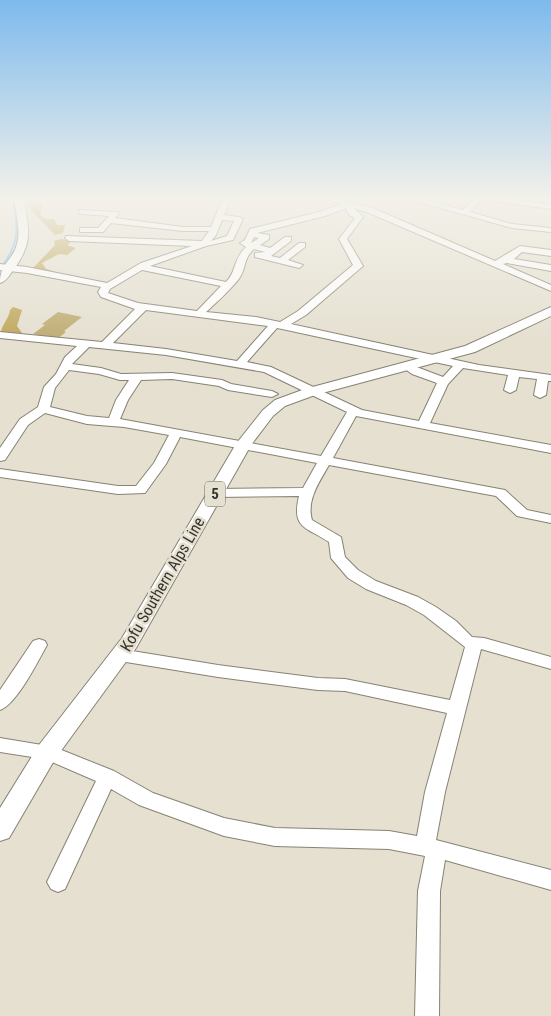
<svg xmlns="http://www.w3.org/2000/svg" width="551" height="1016" font-family="'Roboto Condensed',sans-serif">
  <style>
    .green { fill: #bfac73 }
    .forest { fill: #c0a75b }
    .lines { fill: none; stroke-linecap: round; stroke-linejoin: round }
    .stream { stroke: #7dc2f4; stroke-width: 2 }
    .minor-casing { stroke: #868274; stroke-width: 2 }
    .major-casing { stroke: #868274; stroke-width: 2 }
    .minor { fill: #fff; fill-rule: evenodd }
    .major { fill: #fff; fill-rule: evenodd }
    .labels { text-anchor: middle; stroke-width: 5; stroke-linejoin: round; paint-order: stroke }
    .shield { fill: #e5e0d0; stroke: #6a685f; stroke-width: 1 }
    .shield-label { font-size: 15px; font-weight: bold; fill: #36342e }
    .street-label { font-size: 16px; fill: #36342e; stroke: #e5e0d0 }
  </style>
  <rect width="100%" height="100%" fill="#e5e0d0"/>
  <path class="green" d="M58,312L82,317L64,331L66,332L57,339L33,334L45,325L42,324Z"/>
  <path class="forest" d="M26,200H38L42,207L40,214L46,219H54L57,225H65L63,233L55,235L30,209Z
    M61,239L69,240L71,242L67,245L76,248L67,255L59,254L42,263L46,269L56,272L32,269L55,245L54,241Z
    M13,307L22,310L17,326L22,333L20,334L1,332C2,324 9,319 10,310Z"/>
  <g class="lines">
    <path class="stream" d="M3,265C20,242 18,227 13,200"/>
    <defs>
      <path id="minor" d="M222,200H230L224,215L239,217L243,219L233,240L206,246L150,266L226,282C237,271 233,259 246,247L240,243L245,240L250,229L319,212L341,204L330,200H343L375,209L495,261L520,246L551,250V256L522,252L514,259L551,265V271L507,263L503,264L551,285V291L369,213L354,208L363,217L347,239L363,266L306,315L291,324L479,365L551,375V381H548L546,395L540,398L534,395L537,379L519,377L516,390L510,393L504,390L508,375L463,368L448,384L430,423L551,445V453L356,416L333,458L505,490L527,510L551,515V523L517,516L496,496L329,465C320,481 306,500 312,520L341,537L345,557L358,570L376,581L418,597L436,607L456,621L472,637L484,638L551,657V669L481,649L445,792L436,840L551,870V890L445,860L440,891L439,1016H415L418,891L425,856L389,849L275,846L224,836L139,805L111,789L65,889L58,892L51,889L47,882L96,781L45,759L0,752V738L54,747L114,771L153,793L224,818L275,828L389,831L417,836L425,792L447,713L345,691L318,690L218,677L120,661L114,659L112,655L114,651L120,649L218,665L318,678L345,679L450,700L465,647L424,615L406,605L366,589L348,578L331,558L329,542C307,527 291,529 299,496L215,497L208,493L215,489L303,488L317,463L180,437L166,464L145,493L118,494L0,477V469L118,486H136L154,463L169,435L124,427L87,424L45,413L28,425L5,460L0,461V448L20,419L38,407L44,387L56,374L65,357L77,346L0,338V332L102,342L135,309L101,297L98,292L101,287L27,273L0,270V264L27,267L107,283L141,263L192,246L69,241L65,238L66,236L202,241L209,231H183L111,223L103,232H80V228H98L109,216L82,214H79V210L118,212L119,214L115,218L183,227H211ZM346,208L349,215L355,218L339,239L353,265L298,311L280,322L256,317L206,312C217,302 229,291 238,280C247,269 242,260 254,249L265,252L255,253V257L299,268L303,265L288,260L305,247V243H299L280,258L271,256L291,241V237H285L270,248L260,245L269,239V235L257,233L325,216ZM222,220L234,221L227,236L211,241L216,235ZM254,237L259,238L251,243ZM142,270L221,286L197,311L138,303L108,293L110,289ZM146,310L268,326L237,361L166,349L113,343ZM277,328L282,329L453,366L443,377L406,363L401,366L412,374L437,383L419,421L362,410L271,367L247,362ZM89,347L166,355L264,372L347,412L321,456L120,419L128,400L141,380L172,379L219,386L228,390L272,397L278,394L272,391L231,384L222,380L172,373L121,374L101,368L72,364ZM69,370L99,374L120,380H129L116,400L109,418L87,416L50,407L55,388Z
        M412,200H425L463,210L473,200H481L470,212L512,224L551,228V232L512,228Z
        M496,200H518L551,205V209L500,202Z
        M39,639L45,641L47,645C38,661 17,704 0,710V690L33,641Z"/>
      <path id="major" d="M14,200H24C29,230 33,243 14,269C10,274 7,281 0,283C0,262 13,261 17,244C21,230 16,214 14,200Z
        M551,307V316L475,352L315,395L285,406L273,416L251,445L136,648L55,759L9,838L0,841V808L39,745L122,638L236,444L263,410L275,400L305,389L465,346Z"/>
    </defs>
    <use href="#minor" class="minor-casing"/>
    <use href="#major" class="major-casing"/>
    <use href="#minor" class="minor"/>
    <use href="#major" class="major"/>
  </g>
  <linearGradient id="sky" x2="0" y2="1"><stop stop-color="#7dbaed"/><stop offset="0.58" stop-color="#f3f1ea"/><stop offset="1" stop-color="#f3f1ea" stop-opacity="0"/></linearGradient>
  <rect width="551" height="342" fill="url(#sky)"/>
  <g class="labels">
    <rect class="shield" x="205" y="481.5" width="20" height="25" rx="4"/>
    <g class="shield-label">
      <text x="215" y="499">5</text>
    </g>
    <g class="street-label">
      <text transform="translate(162 584) rotate(-60)" y="6">Kofu Southern Alps Line</text>
    </g>
  </g>
</svg>
